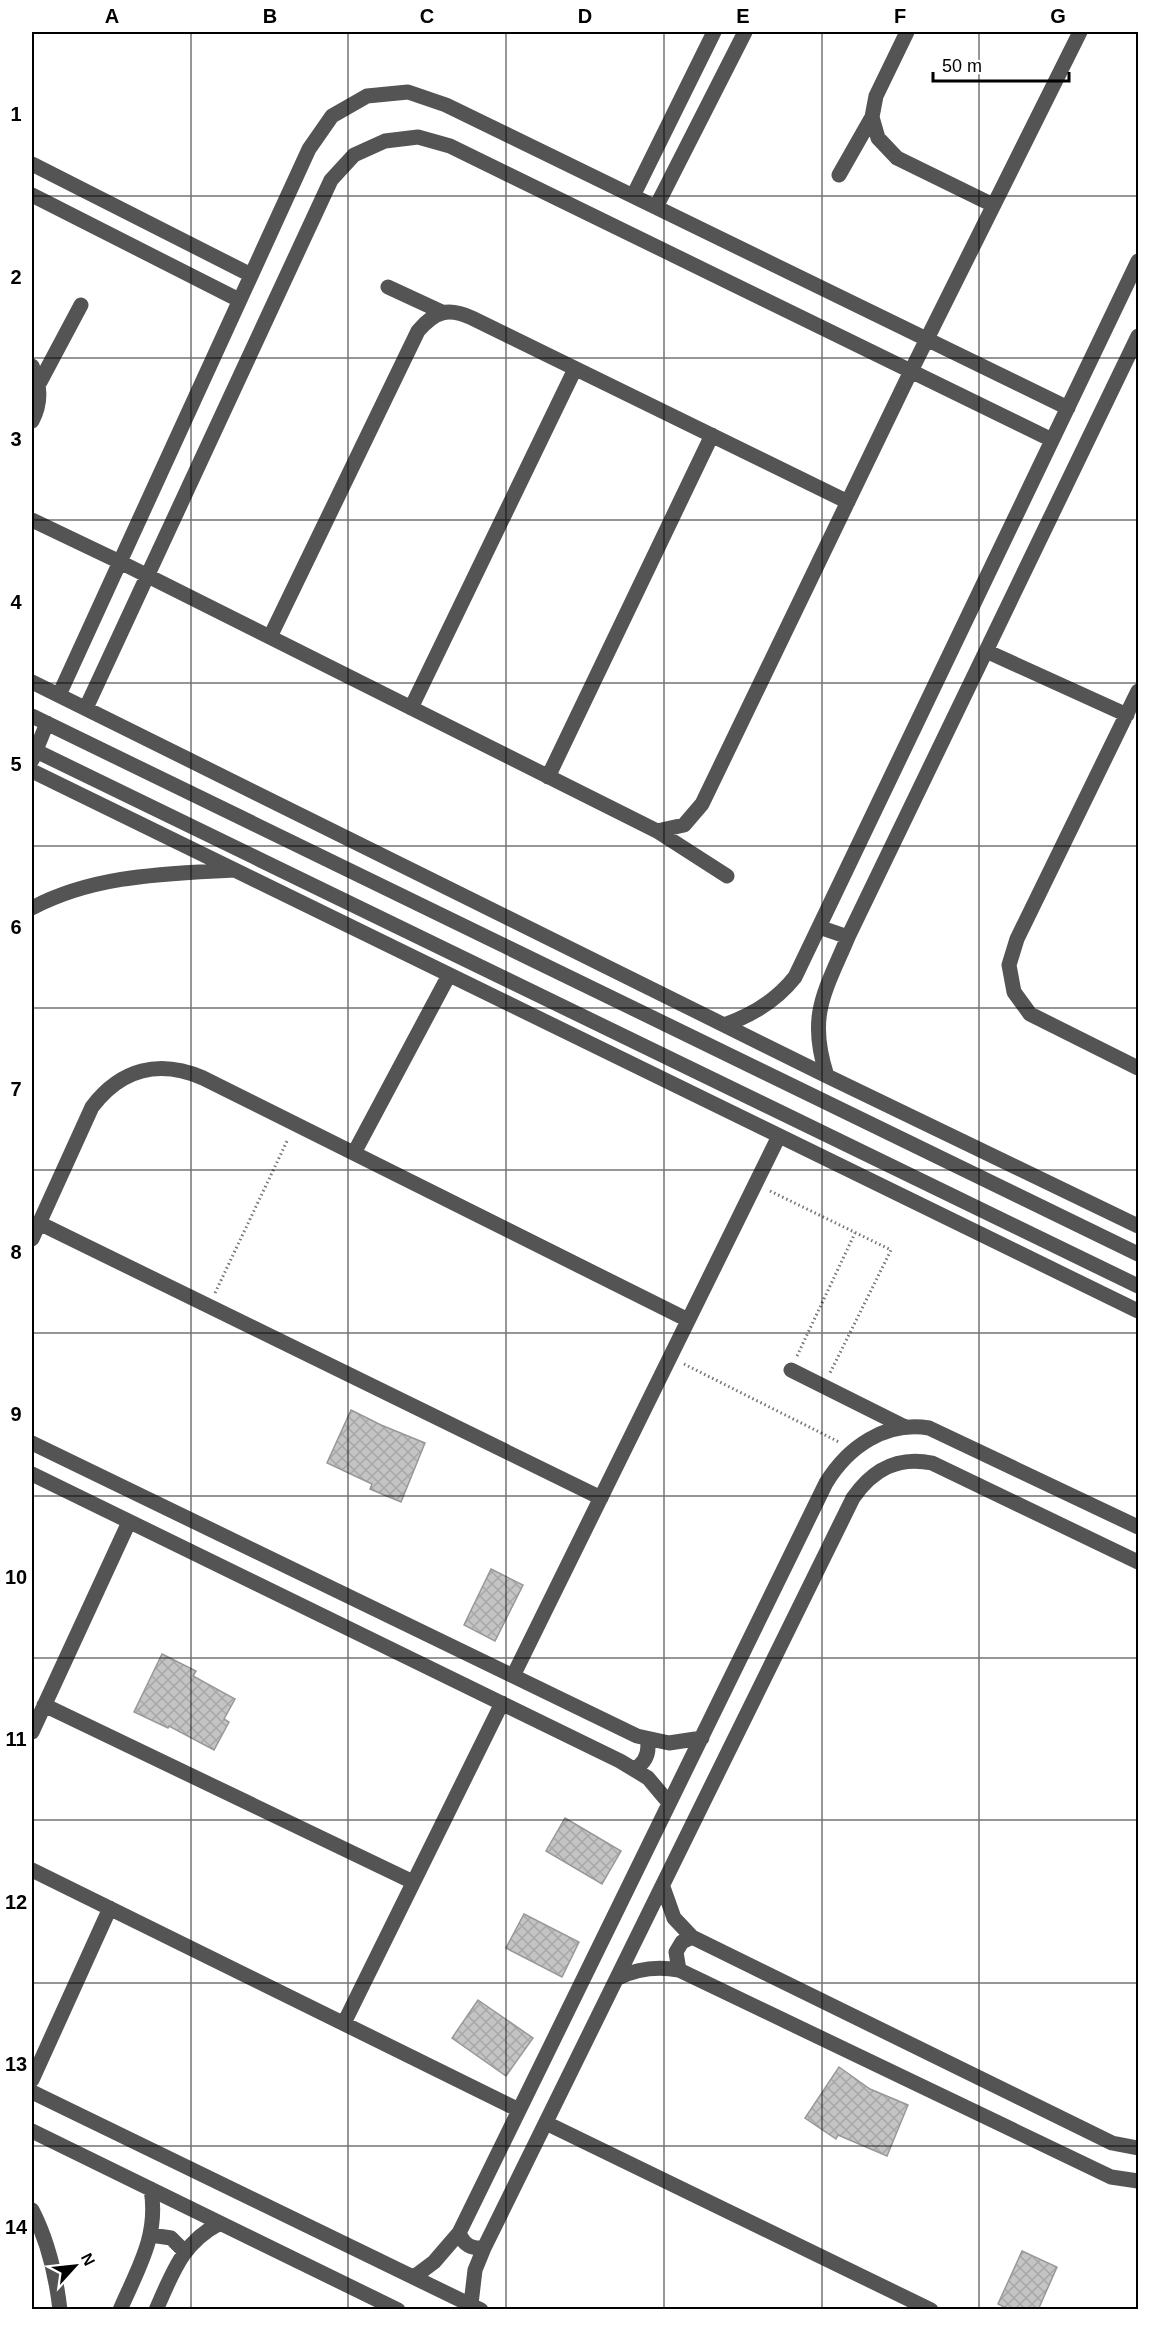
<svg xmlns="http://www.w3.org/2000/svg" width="1170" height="2341" font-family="Arial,sans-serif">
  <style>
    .building { fill: url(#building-cross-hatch); stroke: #989898; stroke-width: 1.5 }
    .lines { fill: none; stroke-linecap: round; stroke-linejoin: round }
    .path { stroke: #767676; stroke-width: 3; stroke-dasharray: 1.5 3; stroke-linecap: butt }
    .minor { stroke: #545454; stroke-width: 15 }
    .grid { fill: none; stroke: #000; stroke-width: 1.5; stroke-opacity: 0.55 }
    .neatline { fill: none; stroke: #000; stroke-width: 2 }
    .grid-label { font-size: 20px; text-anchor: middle; font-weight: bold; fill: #000 }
  </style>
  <defs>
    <pattern id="building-cross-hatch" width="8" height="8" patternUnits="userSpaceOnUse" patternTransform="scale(1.5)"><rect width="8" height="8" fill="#c4c4c4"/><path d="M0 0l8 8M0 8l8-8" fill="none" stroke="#a7a7a7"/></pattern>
  </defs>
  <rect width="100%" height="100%" fill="#fff"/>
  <path class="building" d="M351,1410L381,1425L425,1443L401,1502L370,1489L372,1484L327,1463Z
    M491,1569L523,1585L495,1641L464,1625Z
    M162,1654L196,1671L193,1676L235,1699L224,1719L229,1722L214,1750L169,1726L168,1728L134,1712Z
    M565,1818L621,1851L602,1884L546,1851Z
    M524,1914L579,1942L562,1977L506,1948Z
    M478,2000L533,2038L506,2076L452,2038Z
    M839,2067L870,2089L908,2105L887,2156L838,2135L836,2139L805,2118Z
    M1022,2251L1057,2267L1038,2310H1010L998,2304Z"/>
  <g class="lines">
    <path class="path" d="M770,1191L891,1250L830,1373
      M215,1293L288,1139
      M797,1356L855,1233
      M684,1364L839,1442"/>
    <path class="minor" d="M907,32L876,96L872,117L878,138L897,158L993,205
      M32,164L251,275
      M839,175L872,117
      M32,195L239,300
      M633,196L714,32
      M656,207L745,32
      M388,287L442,312
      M32,366C41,385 42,402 32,421
      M40,382L81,305
      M32,520L120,562L657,831L684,825L702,804L911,371L1080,32
      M270,637L418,331C435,311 448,307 472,318L848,502
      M986,651L1127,715
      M32,682L827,1076L1138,1226
      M1138,691L1017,939L1009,965L1014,992L1030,1014L1138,1068
      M59,695L309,149L332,116L367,96L408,92L446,105L1068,408
      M86,708L331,180L354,155L385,141L418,137L450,146L1052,440
      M411,708L575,369
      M32,716L1138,1254
      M32,749L1138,1286
      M32,760L47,723
      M32,771L1138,1311
      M548,777L712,435
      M657,831L727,876
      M32,908C94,875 164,874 233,870
      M819,927L848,937
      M724,1025C753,1015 776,1001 795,977L1138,261
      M827,1076C807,1015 825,992 848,937L1138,336
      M354,1153L449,975
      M39,1223L601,1498
      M32,1239L92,1107C121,1069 159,1059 203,1078L688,1320
      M791,1370L905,1427
      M32,1443L637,1736L669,1743L702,1738
      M32,1474L620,1761L648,1778L669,1803
      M513,1676L779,1136
      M44,1705L413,1882
      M32,1732L129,1522
      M635,1769C646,1762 650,1752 647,1739
      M32,1870L519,2110
      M663,1887L674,1918L692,1937L1112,2143L1138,2148
      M679,1970L676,1952L682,1942L692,1937
      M618,1978C638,1968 657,1966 679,1970L1111,2177L1138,2181
      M344,2023L502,1703
      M32,2080L110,1908
      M32,2092L481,2310
      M546,2123L931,2310
      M32,2131L398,2310
      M32,2210C48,2241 56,2275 60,2310
      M459,2233C464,2245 471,2249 484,2248
      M151,2235L171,2238L184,2251
      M414,2277L434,2262L459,2233L826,1483C848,1447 885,1421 929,1428L1138,1527
      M471,2304L475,2270L484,2248L853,1498C873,1469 898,1456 932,1463L1138,1562
      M120,2310C138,2268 159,2236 151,2189
      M156,2310C173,2272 182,2243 220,2223"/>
  </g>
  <path class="grid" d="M191,32V2310M348,32V2310M506,32V2310M664,32V2310M822,32V2310M979,32V2310M32,196H1138M32,358H1138M32,520H1138M32,683H1138M32,846H1138M32,1008H1138M32,1170H1138M32,1333H1138M32,1496H1138M32,1658H1138M32,1820H1138M32,1983H1138M32,2146H1138"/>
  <rect width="1170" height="2341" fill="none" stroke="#ffffff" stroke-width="66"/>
  <g transform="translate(75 2266) rotate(63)" stroke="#ffffff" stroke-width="4.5" paint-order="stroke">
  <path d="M0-4.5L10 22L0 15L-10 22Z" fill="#000000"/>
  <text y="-9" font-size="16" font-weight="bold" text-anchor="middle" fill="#000000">N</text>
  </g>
  <path d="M933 72v9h136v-9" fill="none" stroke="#000000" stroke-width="3"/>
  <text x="942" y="72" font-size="18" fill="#000000" stroke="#ffffff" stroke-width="4.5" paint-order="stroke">50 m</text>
  <rect x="33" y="33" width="1104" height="2275" class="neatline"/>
  <g class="grid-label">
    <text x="112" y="23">A</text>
    <text x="270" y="23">B</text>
    <text x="427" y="23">C</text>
    <text x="585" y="23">D</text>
    <text x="743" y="23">E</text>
    <text x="900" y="23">F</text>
    <text x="1058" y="23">G</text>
    <text x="16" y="121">1</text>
    <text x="16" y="284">2</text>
    <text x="16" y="446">3</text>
    <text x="16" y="609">4</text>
    <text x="16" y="771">5</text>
    <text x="16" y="934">6</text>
    <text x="16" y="1096">7</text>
    <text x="16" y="1259">8</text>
    <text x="16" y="1421">9</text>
    <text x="16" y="1584">10</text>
    <text x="16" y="1746">11</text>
    <text x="16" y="1909">12</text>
    <text x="16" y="2071">13</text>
    <text x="16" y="2234">14</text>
  </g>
</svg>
